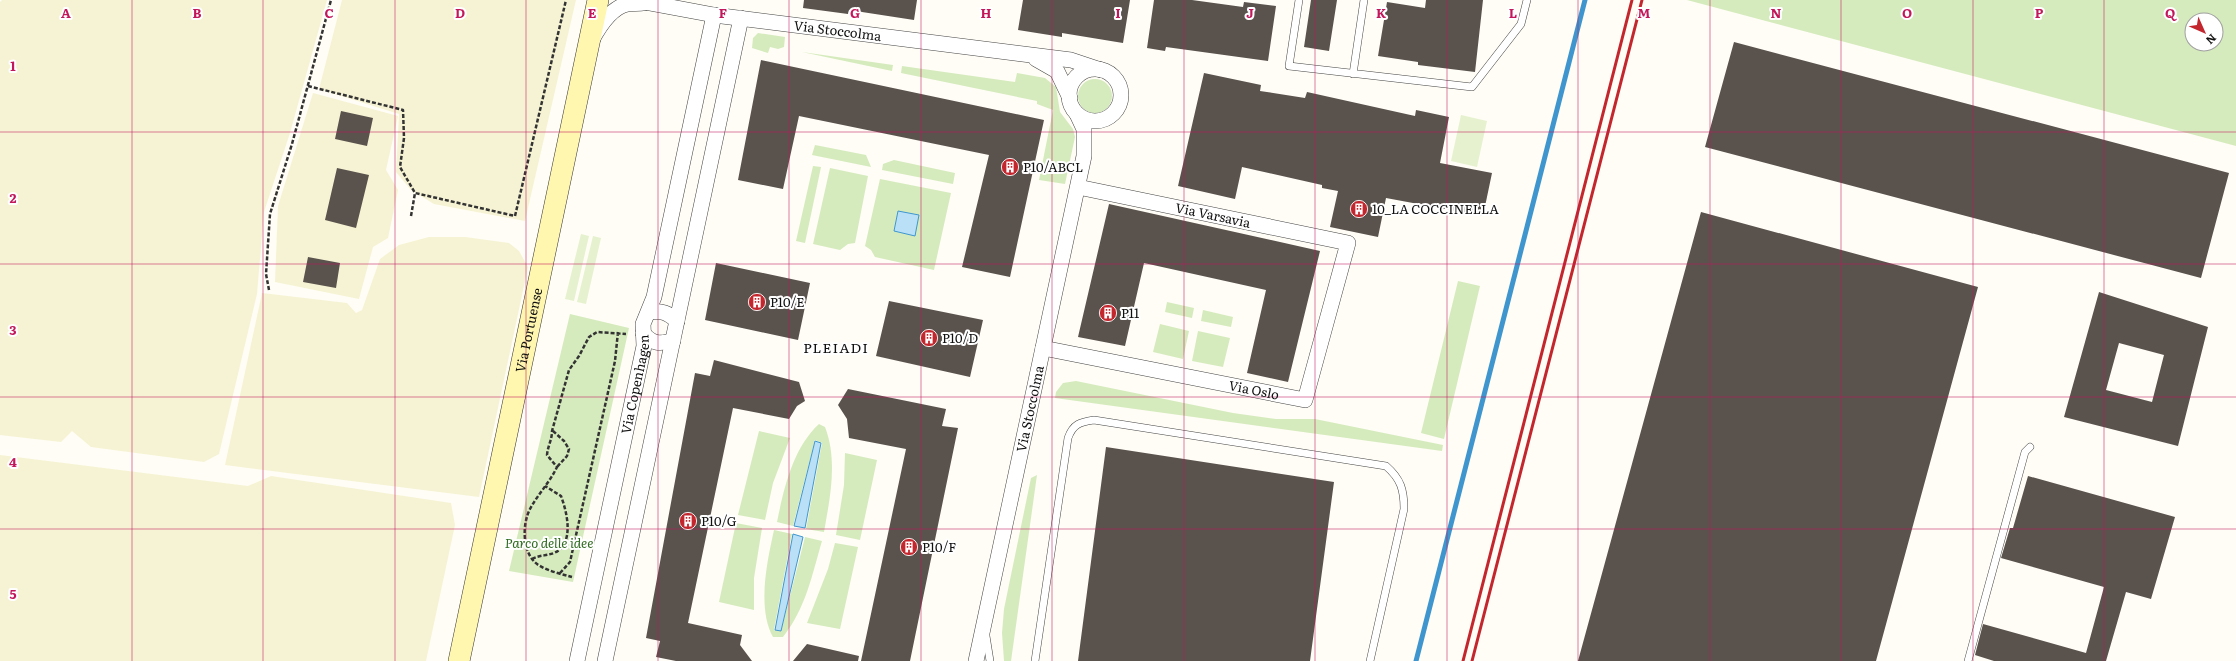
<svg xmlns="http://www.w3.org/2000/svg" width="2236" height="661" font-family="Literata,serif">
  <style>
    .farmland { fill: #f6f3d4 }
    .green { fill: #d5ebbd; fill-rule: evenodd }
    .pitch { fill: #e6f2cf }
    .water { fill: #b9e0f7; stroke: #3f96cf }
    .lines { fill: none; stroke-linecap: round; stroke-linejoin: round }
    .stream { stroke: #3f96cf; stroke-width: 5 }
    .building { fill: #5a524d; fill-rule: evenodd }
    .lane-casing { stroke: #444; stroke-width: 8 }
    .street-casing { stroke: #444; stroke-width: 16 }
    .secondary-casing { stroke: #333; stroke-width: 22 }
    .path { stroke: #333; stroke-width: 2.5; stroke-dasharray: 4 2; stroke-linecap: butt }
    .lane { stroke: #fff; stroke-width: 7 }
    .street { stroke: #fff; stroke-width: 15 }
    .secondary { stroke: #fff6b0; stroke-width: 21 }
    .rail { stroke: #c4262e; stroke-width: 3 }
    .grid { fill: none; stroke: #c2185b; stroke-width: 1; stroke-opacity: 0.55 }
    .labels { text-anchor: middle; stroke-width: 4; stroke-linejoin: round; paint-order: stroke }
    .street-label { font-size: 13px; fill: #111; stroke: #fff }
    .poi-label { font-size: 13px; fill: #111; stroke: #fff; text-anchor: start }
    .park-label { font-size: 13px; font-style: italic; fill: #2f6b1f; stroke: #fff }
    .neighbourhood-label { font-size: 14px; letter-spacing: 1px; fill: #111; stroke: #fff }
    .grid-label { font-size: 13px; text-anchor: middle; font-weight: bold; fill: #c2185b; stroke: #fff; stroke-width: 4; stroke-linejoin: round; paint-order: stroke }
  </style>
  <rect width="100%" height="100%" fill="#fffdf5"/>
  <path class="farmland" d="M2,0H327L290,133L264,212L257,294L219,454L204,462L91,447L72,431L61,442L0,435V2Z
    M342,0H576L525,221L434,204L411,190L396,172L399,114L319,89Z
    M313,93L398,116L386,170L398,190L388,238L373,247L359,299L275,282L278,206Z
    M429,237H465L509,243L519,251L528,267L479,497L225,465L262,293L347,303L356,313L362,310L380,259L399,245Z
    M0,455L248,486L271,476L451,503L455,525L426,661H0Z"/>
  <path class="green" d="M1687,0H2236V146ZM2192,20H2216V44H2192Z
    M758,33L785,37L784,47L778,49L770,47L768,53L752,48L753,38Z
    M802,52L893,65L892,71Z
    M902,66L1015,82L1017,73L1045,78L1056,87L1060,112L1073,129L1075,137L1065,184L1039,180L1053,110L1037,104V101L901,73Z
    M1078 96a17 17 0 1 1 34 0a17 17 0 1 1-34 0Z
    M815,145L866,155L871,167L812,155Z
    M894,160L955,173L953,184L882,170L883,164Z
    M813,166L821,167L805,243L796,241Z
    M830,168L868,176L855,243L848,244L840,250L813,244Z
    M880,179L951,193L934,270L875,257L871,250L865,246Z
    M1458,281L1480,286L1444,439L1421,433Z
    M1167,302L1194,308L1192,318L1165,312Z
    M1203,310L1233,317L1231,327L1201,321Z
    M570,314L629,328L573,582L509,571Z
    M1160,324L1189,331L1183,359L1153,352Z
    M1198,331L1230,338L1223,367L1192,361Z
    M1076,381L1233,413L1276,419H1315L1443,445L1442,451L1055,398L1056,392L1063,383Z
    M819,424L825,427C838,460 830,498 824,532L806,529L822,443L815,440L793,526L777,522C784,488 793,448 819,424Z
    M759,431L790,438L773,483L765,520L738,515Z
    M845,453L877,460L860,540L836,535L844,485Z
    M1037,475L1011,661H1004L1002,633L1004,609L1031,478Z
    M736,523L762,528L754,578V610L719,602Z
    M774,530L792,534L774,630L781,631L805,537L822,541C812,575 806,608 783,637H773C757,608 767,562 774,530Z
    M835,543L858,547L840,629L807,623L828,569Z"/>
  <path class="pitch" d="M1461,115L1487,121L1477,167L1451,161Z
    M581,234L589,236L574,301L565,299Z
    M593,236L601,238L586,304L577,302Z"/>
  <path class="water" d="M898,211L919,215L915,236L894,231Z
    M815,441L821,443L805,528L794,526Z
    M793,534L803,537L781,631L775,630Z"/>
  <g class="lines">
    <path class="stream" d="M1416,661L1585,0"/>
  </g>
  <path class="building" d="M804,0H917L914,20L849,10L848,14L803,8Z
    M1023,0H1130L1123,43L1062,33V37L1018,30Z
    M1154,0H1192L1243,7L1244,2L1276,6L1268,61L1166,47L1165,51L1147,48Z
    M1311,0H1337L1329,51L1304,47Z
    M1426,0H1483L1475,72L1418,65V62L1378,56L1387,2L1425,8Z
    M1734,42L2229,173L2201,278L1705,147Z
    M761,60L1044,120L1010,277L962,267L989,155L799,116L783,189L738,180Z
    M1204,73L1261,85L1260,91L1305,98L1307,92L1415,116L1416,110L1449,117L1440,163L1492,173L1483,216L1386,198L1378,237L1330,227L1338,191L1322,188V185L1242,167L1235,199L1178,186Z
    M341,111L373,118L367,146L335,139Z
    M337,168L369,175L356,228L325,220Z
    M1109,204L1320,251L1288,382L1247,373L1266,290L1144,263L1125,346L1078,337Z
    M1701,212L1978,287L1876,661H1578Z
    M308,257L340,263L336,288L303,282Z
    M716,263L810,283L798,340L705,320Z
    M2099,292L2208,327L2178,446L2064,417ZM2119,343L2164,355L2152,402L2106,390Z
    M889,301L983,320L970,377L876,356Z
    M714,360L799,382L805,401L797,406L789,419L733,408L688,623L742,635L740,645L752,661H676L656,657L660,641L646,638L695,373L710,376Z
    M848,389L946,409L942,426L958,428L910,661H861L906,449L849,438L847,419L838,405Z
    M1106,447L1334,482L1310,661H1078Z
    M2028,476L2175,517L2151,599L2126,592L2106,661H1994L1975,655L1983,624L2086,653L2104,587L2001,558L2010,528H2013Z
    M807,644L859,656L858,661H793Z"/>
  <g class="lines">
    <defs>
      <path id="lane" d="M1299,0L1289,66L1472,87L1521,24L1527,0
        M1353,74L1364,0
        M986,636L990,661
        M1035,661L1068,438C1073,424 1080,422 1094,420L1386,466C1401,479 1404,490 1404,509L1370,661
        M1968,661L2025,452L2030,447"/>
      <g id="street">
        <path id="s1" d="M633,0L714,15L1071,60L1101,70"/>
        <path d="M592,40C599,27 612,7 628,4C632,3 639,4 644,3"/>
        <path d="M1036,59L1057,71L1070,98"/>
        <circle cx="1095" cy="95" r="26"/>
        <path d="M649,312C662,310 668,313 677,321"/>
        <path d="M643,333C652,344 659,344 673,341"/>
        <path id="s2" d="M1043,348L1305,400L1348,243L1078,187"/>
        <path id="s3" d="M577,661L644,346L643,324L654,297L714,15"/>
        <path d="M605,661L741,18"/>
        <path id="s4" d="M976,661L1084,156V129L1077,114"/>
      </g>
      <g id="secondary">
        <path id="s5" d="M459,661L598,0"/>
      </g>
    </defs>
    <use href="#lane" class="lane-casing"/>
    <use href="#street" class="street-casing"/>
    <use href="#secondary" class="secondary-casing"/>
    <path class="path" d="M308,86L403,110L404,138L400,167L415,193
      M411,216L415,193L515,216L566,0
      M269,290L266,274L270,214L292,144L331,0
      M553,431L564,441L569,449L567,456L557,467
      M532,559C539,555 546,556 554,553C575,544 567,512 561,496L545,486
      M560,573L570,562L615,361L618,332
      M572,577C561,574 547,571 537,564C522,553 522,524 530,509C538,494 550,482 557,467L547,455C548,445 552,440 552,431L569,370L579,356L589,337L597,332L626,334"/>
    <use href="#lane" class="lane"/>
    <use href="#street" class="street"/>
    <use href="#secondary" class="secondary"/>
    <path class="rail" d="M1463,661L1632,0
      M1472,661L1642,0"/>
  </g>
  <path class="grid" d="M132,0V661M263,0V661M395,0V661M526,0V661M658,0V661M789,0V661M921,0V661M1052,0V661M1184,0V661M1315,0V661M1447,0V661M1578,0V661M1710,0V661M1841,0V661M1973,0V661M2104,0V661M0,132H2236M0,264H2236M0,397H2236M0,529H2236"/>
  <defs>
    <symbol id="building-disc" viewBox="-11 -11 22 22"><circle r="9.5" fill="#c4262e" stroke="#fff"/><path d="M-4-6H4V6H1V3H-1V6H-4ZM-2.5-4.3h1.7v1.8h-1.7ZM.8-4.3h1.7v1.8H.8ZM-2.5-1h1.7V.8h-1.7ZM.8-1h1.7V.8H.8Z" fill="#fff"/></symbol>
  </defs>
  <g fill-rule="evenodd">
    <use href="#building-disc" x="1000" y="157" width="20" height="20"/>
    <use href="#building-disc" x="1349" y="199" width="20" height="20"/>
    <use href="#building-disc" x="747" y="292" width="20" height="20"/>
    <use href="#building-disc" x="1098" y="303" width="20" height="20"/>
    <use href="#building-disc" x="919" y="328" width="20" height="20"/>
    <use href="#building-disc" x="678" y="511" width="20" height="20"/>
    <use href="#building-disc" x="899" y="537" width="20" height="20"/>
  </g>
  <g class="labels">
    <g class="street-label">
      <text dy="5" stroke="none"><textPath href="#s1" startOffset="207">Via Stoccolma</textPath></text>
      <text transform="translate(1213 215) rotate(12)" y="5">Via Varsavia</text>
      <text dy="5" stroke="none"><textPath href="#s5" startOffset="338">Via Portuense</textPath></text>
      <text dy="5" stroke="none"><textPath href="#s3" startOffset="283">Via Copenhagen</textPath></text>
      <text dy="5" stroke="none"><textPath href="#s2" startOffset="215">Via Oslo</textPath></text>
      <text dy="5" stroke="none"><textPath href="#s4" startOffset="258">Via Stoccolma</textPath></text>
    </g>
    <g class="poi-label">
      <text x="1023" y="172">P10/ABCL</text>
      <text x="1372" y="214">10_LA COCCINELLA</text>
      <text x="770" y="307">P10/E</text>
      <text x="1121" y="318">P11</text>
      <text x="942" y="343">P10/D</text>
      <text x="701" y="526">P10/G</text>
      <text x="922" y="552">P10/F</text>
    </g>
    <g class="park-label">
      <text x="549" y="548">Parco delle idee</text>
    </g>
    <g class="neighbourhood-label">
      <text x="836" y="353">PLEIADI</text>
    </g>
  </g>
  <g class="grid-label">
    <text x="66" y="18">A</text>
    <text x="197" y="18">B</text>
    <text x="329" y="18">C</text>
    <text x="460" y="18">D</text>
    <text x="592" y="18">E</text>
    <text x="723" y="18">F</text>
    <text x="855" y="18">G</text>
    <text x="986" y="18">H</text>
    <text x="1118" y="18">I</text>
    <text x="1250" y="18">J</text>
    <text x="1381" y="18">K</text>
    <text x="1513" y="18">L</text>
    <text x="1644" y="18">M</text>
    <text x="1776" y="18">N</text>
    <text x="1907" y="18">O</text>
    <text x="2039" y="18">P</text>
    <text x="2170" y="18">Q</text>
    <text x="13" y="71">1</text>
    <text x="13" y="203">2</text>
    <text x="13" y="335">3</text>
    <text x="13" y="467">4</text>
    <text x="13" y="599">5</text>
  </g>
  <g transform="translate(2204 32) rotate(135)"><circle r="19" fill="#ffffff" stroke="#a0a0a0"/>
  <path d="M0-3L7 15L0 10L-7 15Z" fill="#c4262e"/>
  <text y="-6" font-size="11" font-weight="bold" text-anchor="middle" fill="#111111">N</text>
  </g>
</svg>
